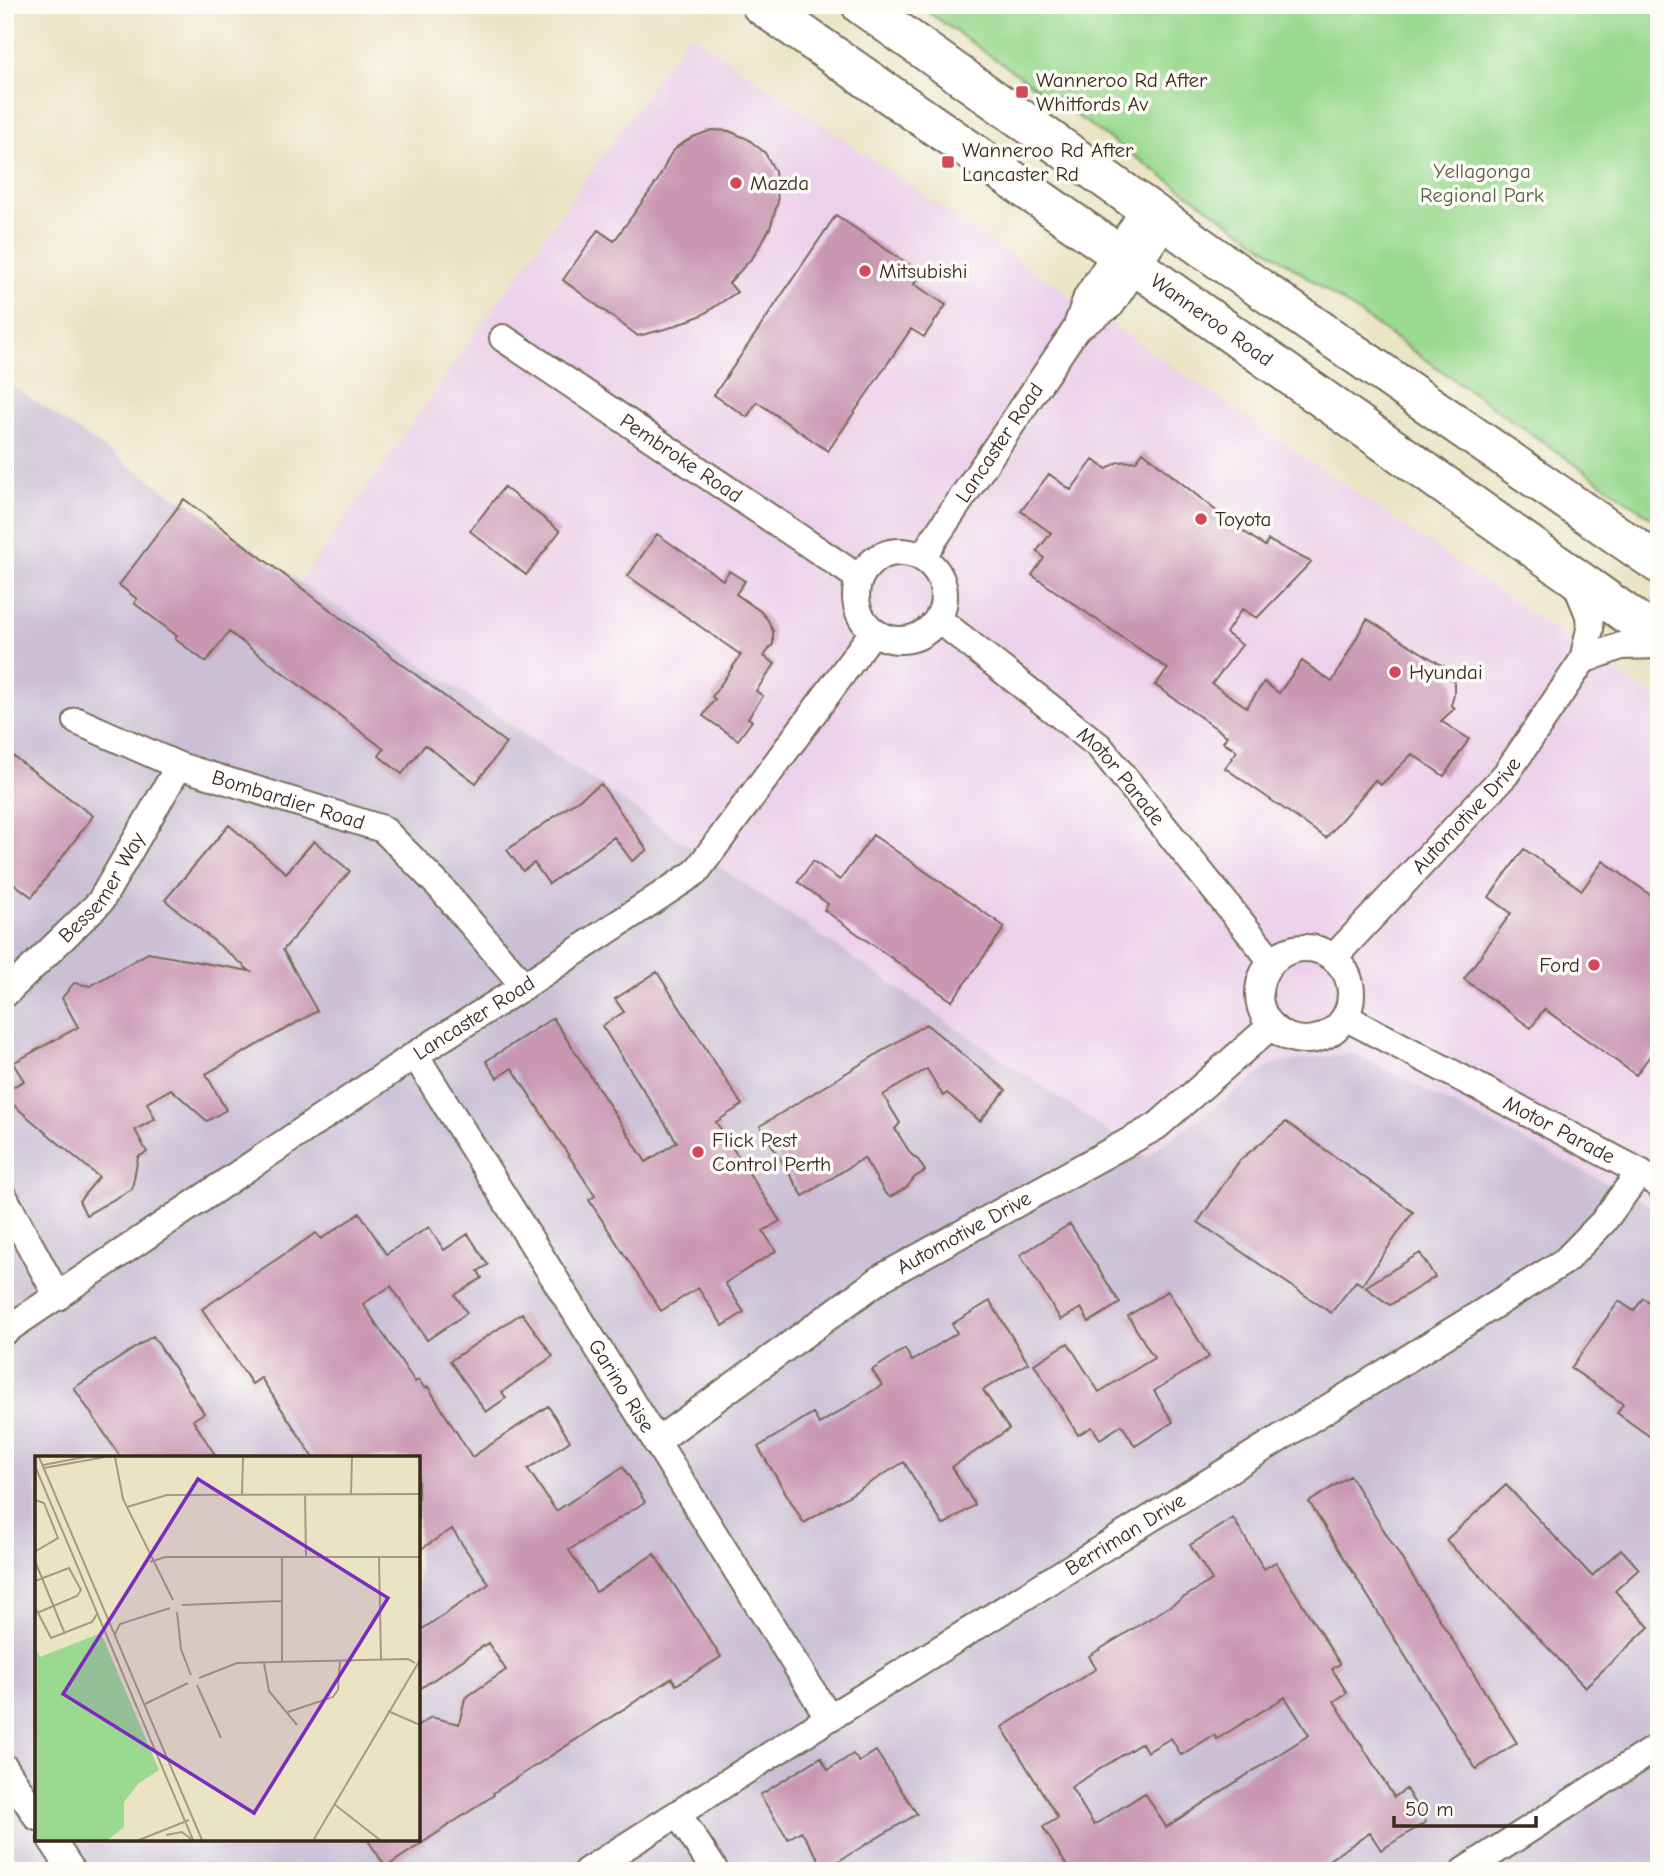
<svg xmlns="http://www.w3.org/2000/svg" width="1664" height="1876" font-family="'Comic Neue',sans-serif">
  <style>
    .built { fill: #ecd1ea }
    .industrial { fill: #cbbfd5; fill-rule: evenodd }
    .green { fill: #9ad98f; stroke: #6a8256; stroke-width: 2 }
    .building { fill: #ca97b3; fill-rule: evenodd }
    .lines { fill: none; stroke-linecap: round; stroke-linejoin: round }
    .minor-casing { stroke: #786b58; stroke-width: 30 }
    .highway-casing { stroke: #786b58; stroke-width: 42 }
    .minor { stroke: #fff; stroke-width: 26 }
    .highway { stroke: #fff; stroke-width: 38 }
    .poi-dot { fill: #d1495b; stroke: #fdfcf7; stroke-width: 2.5 }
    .labels { text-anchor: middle; stroke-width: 7; stroke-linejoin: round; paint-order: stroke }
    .poi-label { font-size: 21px; fill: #3b2a1e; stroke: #fdfcf7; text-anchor: start }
    .park-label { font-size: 21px; fill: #585f40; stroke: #fdfcf7 }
    .street-label { font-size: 21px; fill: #3b2a1e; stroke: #fdfcf7 }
    .inset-road { fill: none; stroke: #a49a82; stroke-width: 2 }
    .view { fill: #7b2cbf; fill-opacity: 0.15; stroke: #7b2cbf; stroke-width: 3.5 }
    .inset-edge { fill: none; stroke: #3b2a1e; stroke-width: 3.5 }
  </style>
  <rect width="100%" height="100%" fill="#fdfcf7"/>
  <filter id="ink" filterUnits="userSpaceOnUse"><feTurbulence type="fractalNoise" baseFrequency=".0143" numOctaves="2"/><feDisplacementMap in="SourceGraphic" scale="14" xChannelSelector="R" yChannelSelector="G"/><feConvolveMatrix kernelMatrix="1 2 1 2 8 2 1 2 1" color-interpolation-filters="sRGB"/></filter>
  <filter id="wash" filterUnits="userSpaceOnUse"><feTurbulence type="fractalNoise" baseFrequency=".00686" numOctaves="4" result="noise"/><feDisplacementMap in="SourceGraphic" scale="28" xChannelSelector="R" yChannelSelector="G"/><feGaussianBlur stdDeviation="1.57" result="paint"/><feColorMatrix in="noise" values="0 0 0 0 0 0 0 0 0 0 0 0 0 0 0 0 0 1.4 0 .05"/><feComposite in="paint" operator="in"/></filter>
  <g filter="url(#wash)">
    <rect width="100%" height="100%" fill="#eae4c5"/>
    <path class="built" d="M689,33L1659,702V1210L1353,1053L1275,1063L1146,1157L300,582Z"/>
    <path class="industrial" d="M5,381L1146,1157L1275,1063L1353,1053L1659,1210V1871H5ZM37,1458H418V1839H37Z"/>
    <path class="green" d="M918,5H1659V523Z"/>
    <g id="blocks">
      <path class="building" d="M712,130L729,131L748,139L765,153L775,171L778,202L770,228L753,257L729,283L737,292L702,315L669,328L638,336L563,280L598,230L614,241L658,180L670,155L678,146L693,137Z
        M836,215L921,273L914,284L946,305L924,337L911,329L828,451L757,402L747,417L714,395Z
        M1143,452L1230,522L1265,546L1268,540L1311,562L1257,618L1242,609L1226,633L1242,645L1212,684L1247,707L1264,682L1279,693L1302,661L1332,682L1367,619L1448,669L1444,674L1454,681V695L1451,705L1455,708L1441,721L1469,739L1444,776L1412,754L1381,785L1375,780L1326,838L1225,768L1237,751L1223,742L1227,736L1155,685L1168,669L1032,575L1044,558L1037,551L1051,533L1021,511L1049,474L1071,490L1093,460L1107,469L1118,462L1136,461Z
        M504,487L560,531L526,575L470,531Z
        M184,499L506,743L476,783L425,745L402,774L379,756L384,749L229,632L206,662L175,639L177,636L134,603L137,599L119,585Z
        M657,534L723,580L729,571L745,581L736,594L760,611L768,620L773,631V644L764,656L775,664L756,691L763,696L748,718L752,721L738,740L703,716L715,699L712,697L741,655L628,576Z
        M5,750L93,816L32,897L5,877Z
        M601,784L647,850L632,861L614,837L549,884L534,863L523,871L507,850Z
        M229,825L286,873L314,841L350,871L283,950L317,1011L206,1074L226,1110L207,1121L171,1089L147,1103L155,1119L135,1130L147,1152L138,1157L132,1189L86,1215L79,1201L99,1177L5,1098V1091L24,1081L13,1063L78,1027L62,998L74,983L90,986L148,953L250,971L165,900Z
        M873,835L1005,927L952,1001L824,910L828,904L798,882L813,861L840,880Z
        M1524,849L1582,890L1603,861L1659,901V1043L1636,1075L1544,1009L1531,1028L1464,979L1511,913L1489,897Z
        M657,972L742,1105L716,1122L780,1221L763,1231L776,1251L725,1283L744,1312L723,1326L698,1288L661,1311L589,1200L595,1196L512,1068L497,1078L486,1061L553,1018L646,1162L677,1142L602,1026L624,1012L615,999Z
        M926,1024L1006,1090L980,1121L947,1093L943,1096L927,1069L883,1095L900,1123L895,1129L911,1154L919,1161L925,1171L915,1177L907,1187L890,1197L885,1193L864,1158L803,1196L760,1126Z
        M1286,1122L1413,1212L1362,1285L1356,1281L1331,1313L1198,1222L1240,1160Z
        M360,1213L386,1254L429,1227L444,1250L468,1234L488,1265L478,1271L482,1278L455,1295L467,1313L427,1340L391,1286L363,1304L415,1382L419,1380L425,1389L428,1387L472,1457L548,1406L570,1441L528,1469L556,1511L623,1467L645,1502L569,1550L596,1592L654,1554L721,1657L676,1685L672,1678L493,1793L494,1795L386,1867L367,1839H418V1726L431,1717L459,1724L465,1698L506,1670L488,1643L418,1690V1632L489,1584L452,1529L418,1551V1458H314L261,1378L252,1384L202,1309L316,1233L321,1239Z
        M1070,1224L1120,1303L1089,1322L1081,1308L1061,1320L1020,1255Z
        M1420,1253L1435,1277L1390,1305L1365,1287Z
        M1168,1291L1209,1357L1154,1391L1173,1422L1135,1446L1122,1425L1100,1439L1092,1427L1078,1435L1034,1364L1068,1343L1099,1392L1154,1358L1128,1316Z
        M1643,1298L1659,1309V1443L1617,1413L1623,1404L1571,1368L1619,1301L1634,1311Z
        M990,1301L1028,1363L983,1390L1009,1429L952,1467L975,1505L943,1525L904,1462L804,1523L758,1447L813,1413L819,1424L882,1385L872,1370L905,1349L912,1361L957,1333L952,1324Z
        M522,1313L553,1356L502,1392L506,1398L486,1412L450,1361Z
        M153,1336L204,1413L193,1420L217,1458H121L74,1388Z
        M1350,1476L1517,1743L1476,1769L1309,1502Z
        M1506,1485L1592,1576L1621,1549L1639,1569L1615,1591L1649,1627L1585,1687L1446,1540Z
        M1233,1518L1264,1569L1276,1562L1340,1664L1332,1669L1347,1693L1334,1701L1394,1797L1406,1789L1426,1822L1381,1850L1370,1833L1312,1871H1070L1043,1827L1058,1818L1002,1727L1096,1669L1089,1656L1212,1580L1190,1545ZM1285,1697L1309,1735L1166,1827L1145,1793L1094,1825L1071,1787L1142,1743L1147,1752L1171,1738L1181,1755L1214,1735L1217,1739Z
        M876,1751L917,1814L825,1869L801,1831L788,1839L760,1795L821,1757L828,1770L853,1754L859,1762Z"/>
    </g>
  </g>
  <g filter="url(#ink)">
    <use href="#blocks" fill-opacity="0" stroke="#786b58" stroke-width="2"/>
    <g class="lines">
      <defs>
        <g id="minor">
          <path d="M1076,329L1111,305L1166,222"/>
          <path id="s1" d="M503,338L859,578"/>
          <circle cx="900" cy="596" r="44"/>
          <path id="s2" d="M922,557L1076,329L1087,297L1146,207"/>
          <path id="s3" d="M938,619L1099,746L1272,961"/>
          <path d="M1583,660L1621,646L1659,645"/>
          <path id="s4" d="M77,721L179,766L383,829L441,888L524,986"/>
          <circle cx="1305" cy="994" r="46"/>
          <path id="s5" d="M1334,957L1506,774L1583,660L1590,629L1589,615L1574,578"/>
          <path id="s6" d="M5,994L100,902L179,766"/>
          <path id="s7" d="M1345,1017L1640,1172L1659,1185"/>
          <path id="s8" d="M415,1055L829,1718"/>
          <path d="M5,1199L58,1297"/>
          <path id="s9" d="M5,1331L415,1055L524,986L696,872L873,632"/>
          <path id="s10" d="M656,1442L883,1277L1157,1126L1271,1026"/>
          <path d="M5,1768L37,1817"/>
          <path d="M678,1814L715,1871"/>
          <path d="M51,1839L72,1871"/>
          <path id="s11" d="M587,1871L829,1718L1565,1261L1603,1222L1640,1172"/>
          <path d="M1464,1871L1659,1746"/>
        </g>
        <g id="highway">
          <path id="s12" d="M761,5L1116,252L1659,637"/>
          <path d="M861,5L1232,269L1659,564"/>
        </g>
      </defs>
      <use href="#minor" class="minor-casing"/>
      <use href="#highway" class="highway-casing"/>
      <use href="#minor" class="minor"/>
      <use href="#highway" class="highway"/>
    </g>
  </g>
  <g class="poi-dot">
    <rect x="1015" y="85" width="14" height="14" rx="3.5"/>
    <rect x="941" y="155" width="14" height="14" rx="3.5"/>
    <circle cx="736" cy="183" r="7"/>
    <circle cx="865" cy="271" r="7"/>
    <circle cx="1201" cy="519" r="7"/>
    <circle cx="1395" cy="672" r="7"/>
    <circle cx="1594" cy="965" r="7"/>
    <circle cx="698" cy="1152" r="7"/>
  </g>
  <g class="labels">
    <g class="poi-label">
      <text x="1036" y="87">Wanneroo Rd After<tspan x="1036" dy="24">Whitfords Av</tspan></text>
      <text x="962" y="157">Wanneroo Rd After<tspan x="962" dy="24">Lancaster Rd</tspan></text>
      <text x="750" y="190">Mazda</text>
      <text x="879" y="278">Mitsubishi</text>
      <text x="1215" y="526">Toyota</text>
      <text x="1409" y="679">Hyundai</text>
      <text x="1580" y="972" text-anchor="end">Ford</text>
      <text x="712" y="1147">Flick Pest<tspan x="712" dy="24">Control Perth</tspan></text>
    </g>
    <g class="park-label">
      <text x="1482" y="178">Yellagonga<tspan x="1482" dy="24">Regional Park</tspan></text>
    </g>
    <g class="street-label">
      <text dy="7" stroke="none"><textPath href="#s12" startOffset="550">Wanneroo Road</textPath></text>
      <text dy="7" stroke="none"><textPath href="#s2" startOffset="138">Lancaster Road</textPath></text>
      <text dy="7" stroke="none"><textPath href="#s1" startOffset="215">Pembroke Road</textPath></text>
      <text dy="7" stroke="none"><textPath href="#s3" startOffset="242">Motor Parade</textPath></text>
      <text dy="7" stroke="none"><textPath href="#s4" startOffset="226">Bombardier Road</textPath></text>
      <text dy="7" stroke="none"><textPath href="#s5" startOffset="194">Automotive Drive</textPath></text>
      <text dy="7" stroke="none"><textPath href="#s6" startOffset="145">Bessemer Way</textPath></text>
      <text dy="7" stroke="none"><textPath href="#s9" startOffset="564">Lancaster Road</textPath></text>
      <text dy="7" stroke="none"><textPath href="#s7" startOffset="242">Motor Parade</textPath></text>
      <text dy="7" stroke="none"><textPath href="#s10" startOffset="373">Automotive Drive</textPath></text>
      <text dy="7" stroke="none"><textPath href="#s8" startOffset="390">Garino Rise</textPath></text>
      <text dy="7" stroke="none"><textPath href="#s11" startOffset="635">Berriman Drive</textPath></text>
    </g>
  </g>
  <g transform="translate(35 1456)">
    <rect width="385" height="385" fill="#eae4c5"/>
    <path d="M66,177L124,314L104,327L89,346V371L73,384H0V191L5,201Z" fill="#9ad98f"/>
    <path class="inset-road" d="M4,1L167,384M80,1L88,43L138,144M8,9L50,1M0,10L158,384M9,12L70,1M207,38L208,1M270,38L271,100M316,38L317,1M0,44L9,47L23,82L1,95M92,51L132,39L385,38M247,101V207M344,101L346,204M0,105L30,178M115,106L130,101H385M0,125L34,112L46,134L42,140L2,157M147,149L247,145M0,151L16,182L57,166L62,158M142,156L146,193L156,219M80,178L85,168L135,152M229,207L234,235L262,269M164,222L202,207L373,203L380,207M162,229L186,282M110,248L153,227M353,255L385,269M253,256L298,241L303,234L305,204M299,348L345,384M131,379L147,376L156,383M279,383L385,204M104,384L154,364"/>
    <path class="view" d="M163,23L353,142L219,357L28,238Z"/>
    <rect width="385" height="385" class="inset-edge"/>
  </g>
  <rect width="1664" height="1876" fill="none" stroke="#fdfcf7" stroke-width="28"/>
  <path d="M1394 1816v10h142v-10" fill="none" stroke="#3b2a1e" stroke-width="3.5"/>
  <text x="1405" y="1816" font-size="21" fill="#3b2a1e" stroke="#fdfcf7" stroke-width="5" paint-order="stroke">50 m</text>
</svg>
